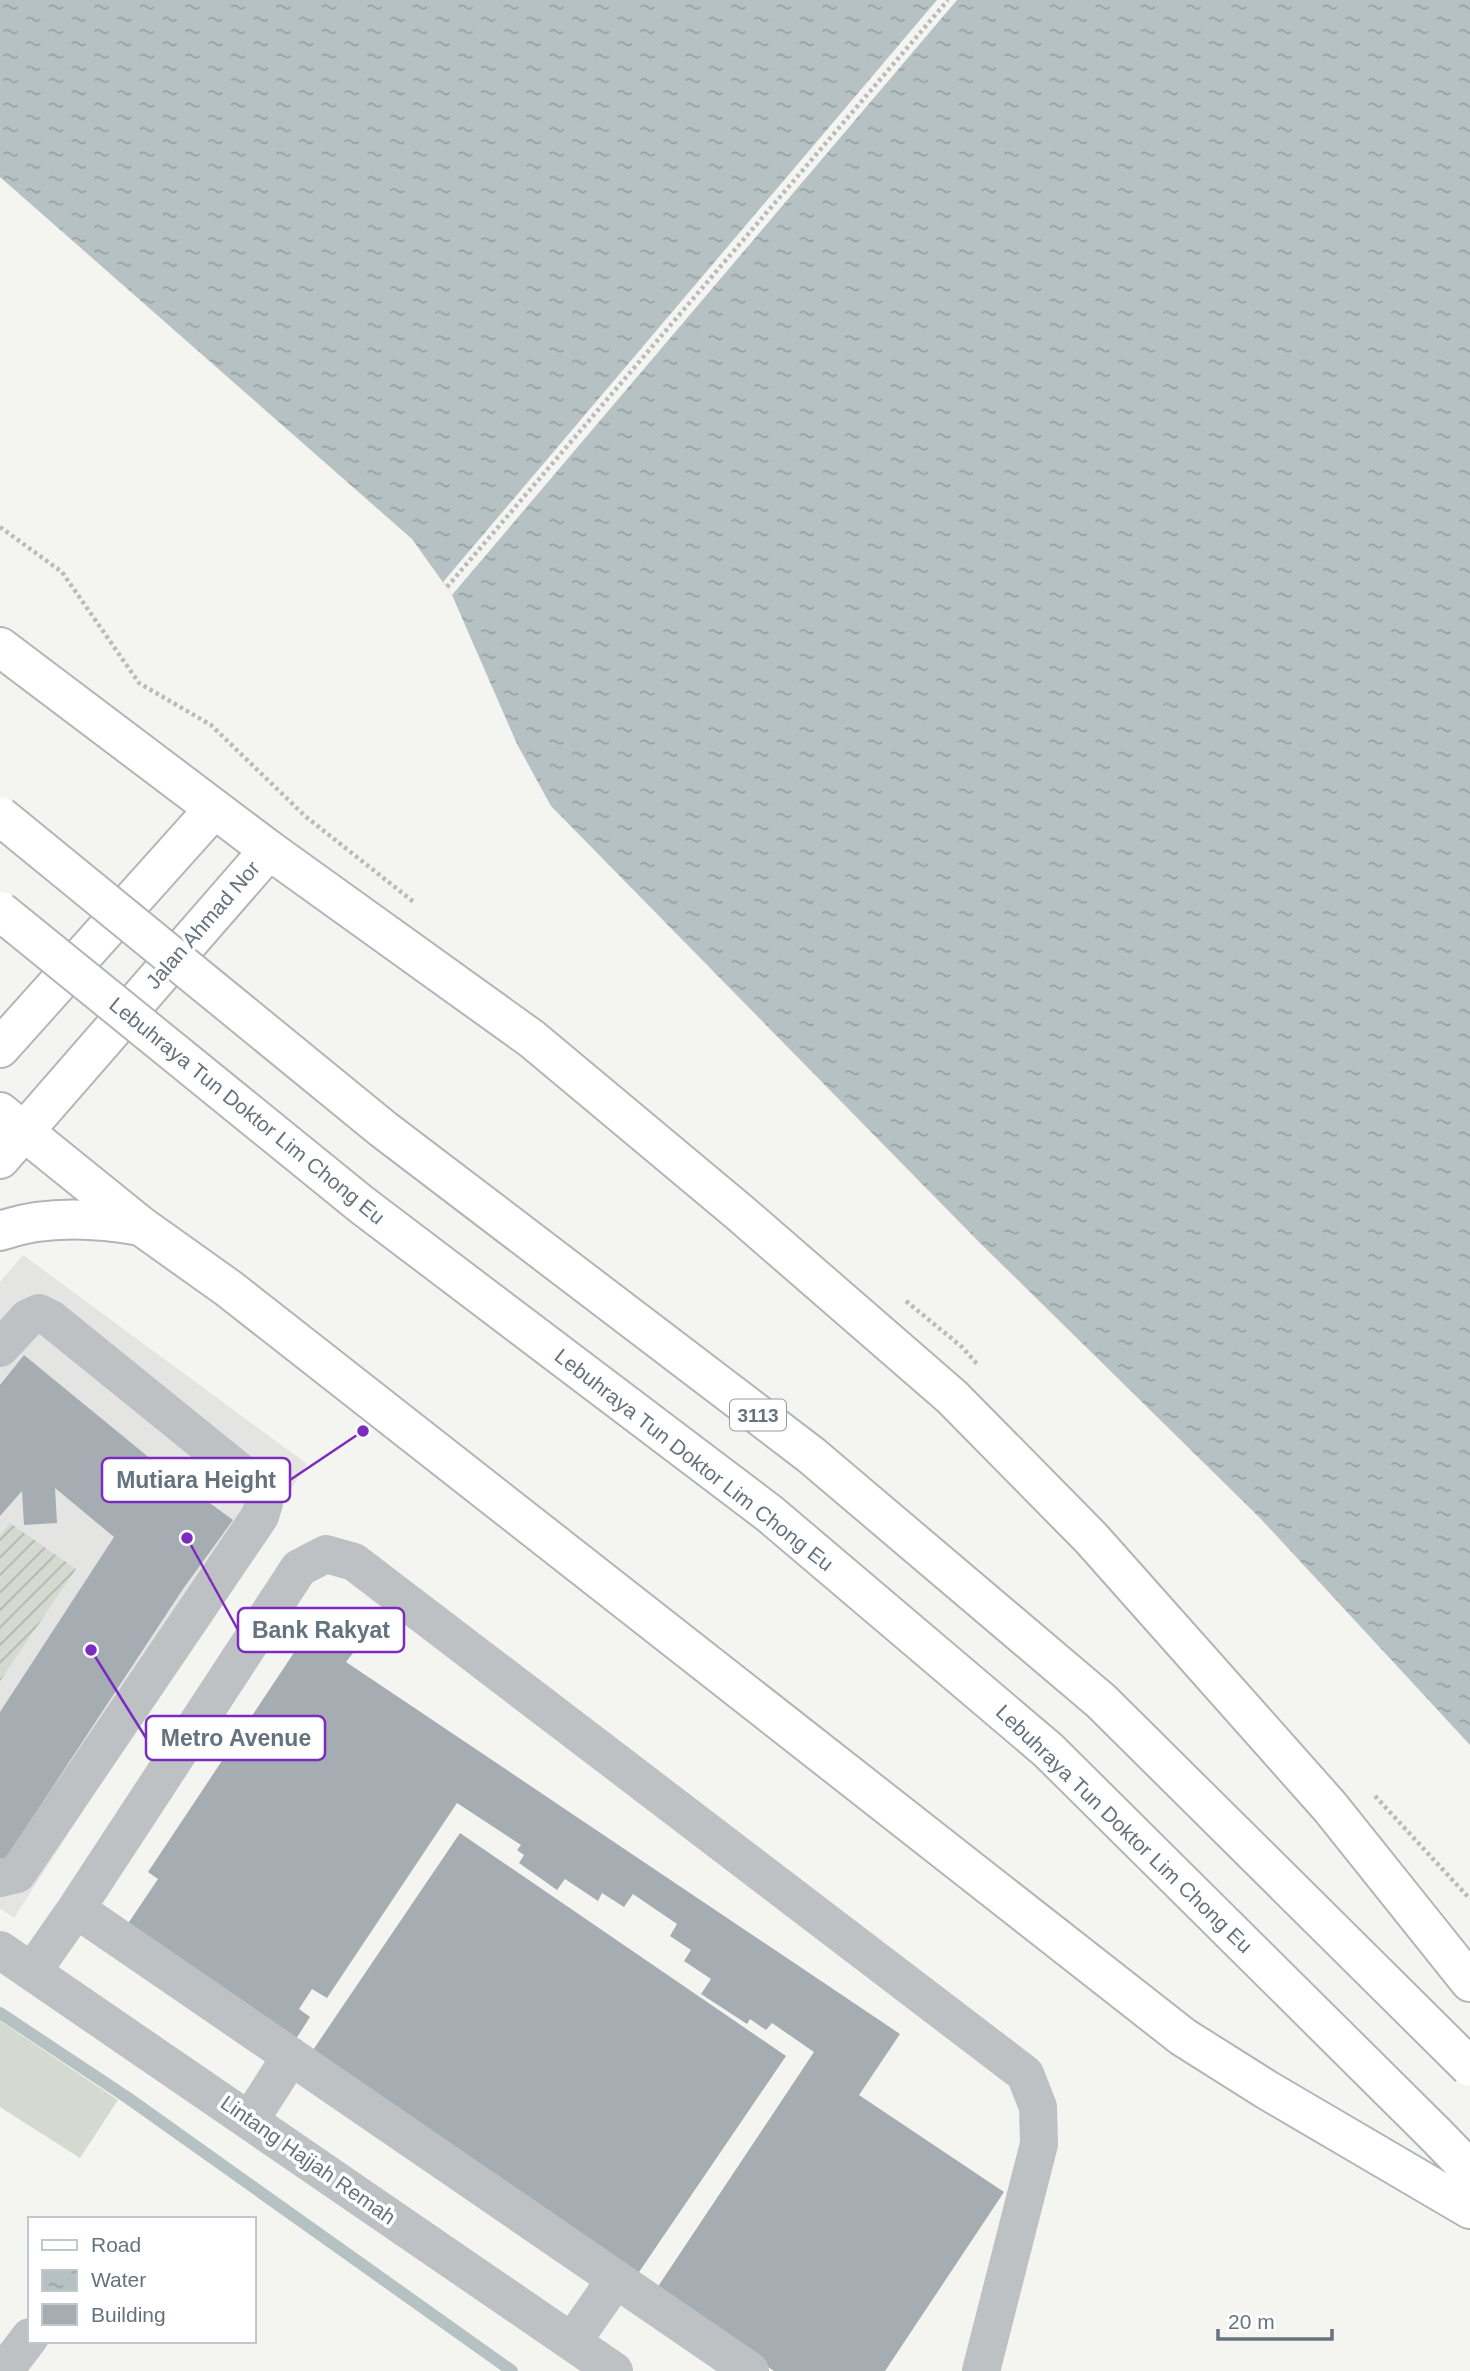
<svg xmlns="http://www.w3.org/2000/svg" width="1470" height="2371" font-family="Helvetica,sans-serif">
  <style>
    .built { fill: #e4e5e3 }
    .garden { fill: url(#garden-furrows) }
    .pitch { fill: #d5dad1 }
    .water { fill: url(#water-ripples) }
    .pier { fill: #f4f4f0 }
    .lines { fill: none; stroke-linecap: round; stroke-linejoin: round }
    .stream { stroke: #b6c1c4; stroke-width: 12 }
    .building { fill: #a6adb2 }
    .major-casing { stroke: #b3b6b9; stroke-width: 42 }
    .highway-casing { stroke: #b2b5b8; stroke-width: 42 }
    .path { stroke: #b9bbbd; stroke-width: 4.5; stroke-dasharray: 3.5 3.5; stroke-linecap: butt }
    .minor { stroke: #bdc1c4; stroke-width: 38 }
    .major { stroke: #fff; stroke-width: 38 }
    .highway { stroke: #fff; stroke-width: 38 }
    .highway-bridge-casing { stroke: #b2b5b8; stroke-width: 42; stroke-linecap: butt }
    .highway-bridge { stroke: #fff; stroke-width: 38 }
    .labels { text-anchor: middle; stroke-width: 7; stroke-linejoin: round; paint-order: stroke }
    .shield { fill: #fff; stroke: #939da5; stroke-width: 2 }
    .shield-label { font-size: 19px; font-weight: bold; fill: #65737e }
    .street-label { font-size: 21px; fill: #65737e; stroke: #fff }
    .leader { fill: none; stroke: #7b2cbf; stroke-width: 2.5 }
    .callout-dot { fill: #7b2cbf; stroke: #fff; stroke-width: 2.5 }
    .callout { fill: #fff; stroke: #7b2cbf; stroke-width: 2.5 }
    .callout-label { font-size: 23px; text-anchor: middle; font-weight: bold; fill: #65737e }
  </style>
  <defs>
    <pattern id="garden-furrows" width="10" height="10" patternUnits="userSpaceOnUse" patternTransform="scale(1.75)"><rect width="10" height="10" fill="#d5dad1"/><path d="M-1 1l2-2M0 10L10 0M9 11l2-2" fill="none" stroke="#b0b5af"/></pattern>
    <pattern id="water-ripples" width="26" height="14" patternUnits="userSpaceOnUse" patternTransform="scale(1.75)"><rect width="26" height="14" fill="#b6c1c4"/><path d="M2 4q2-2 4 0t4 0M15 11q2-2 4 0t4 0" fill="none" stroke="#98a1a4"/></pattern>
  </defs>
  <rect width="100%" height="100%" fill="#f4f4f0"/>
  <path class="built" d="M23,1255L307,1464L14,1918L0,1908V1282Z"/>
  <path class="garden" d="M10,1523L76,1569L0,1681V1535Z"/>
  <path class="pitch" d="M0,2021L118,2100L80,2158L0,2107Z"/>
  <path class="water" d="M0,0H1470V1745L1260,1518L980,1243L551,806L517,744L452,595L412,539L0,177Z"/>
  <path class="pier" d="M937,0H957L452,595L443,582Z"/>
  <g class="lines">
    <path class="stream" d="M0,2013L128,2098L512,2371"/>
  </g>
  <path class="building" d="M24,1355L163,1469L233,1520L183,1589L4,1861L0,1858V1712L114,1537L55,1488L57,1523L24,1525L22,1491L0,1516V1385Z
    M323,1609L347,1625L337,1641L353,1653L346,1662L900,2034L859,2095L1004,2192L885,2371H774L655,2291L814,2052L772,2023L766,2030L750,2019L747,2024L701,1994L711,1979L684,1961L691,1950L670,1936L677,1924L633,1894L624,1907L602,1893L598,1901L565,1879L557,1890L519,1863L524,1855L517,1850L521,1845L457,1803L327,1998L312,1989L299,2009L310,2017L294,2042L125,1928L158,1879L148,1872Z
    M460,1833L786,2056L637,2275L311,2053Z"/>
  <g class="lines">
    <defs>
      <path id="major" d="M0,1048L214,809
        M0,1159L269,850"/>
      <path id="highway" d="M0,647L269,850L532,1039L739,1212L952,1397L1091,1538L1330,1807L1470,1982
        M0,1112L141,1226L228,1288L1183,2037L1267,2090L1470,2209
        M0,1231C44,1215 96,1218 141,1226
        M1435,2134L1470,2170"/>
    </defs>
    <use href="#major" class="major-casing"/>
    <use href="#highway" class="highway-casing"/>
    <path class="path" d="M0,527L62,572L139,683L211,725L305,816L415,903
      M447,587L948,0
      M906,1301L962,1347L978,1365
      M1375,1796L1470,1899"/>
    <path class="minor" d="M0,1348L28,1318L39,1313L51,1319L261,1489L264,1503L260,1516L17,1874L0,1878
      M0,1950L614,2371
      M32,1972L76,1909
      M250,2120L291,2056
      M572,2342L616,2279
      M4,2371L30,2337
      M750,2371L76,1909L299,1568L326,1554L354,1562L1025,2074L1038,2107L1039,2144L981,2371"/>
    <use href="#major" class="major"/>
    <use href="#highway" class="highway"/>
    <defs>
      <path id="highway-bridge" d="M0,816L383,1129L811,1455L1101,1701L1470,2067
        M0,911L362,1205L770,1514L1048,1750L1435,2134"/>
    </defs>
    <use href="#highway-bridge" class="highway-bridge-casing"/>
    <use href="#highway-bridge" class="highway-bridge"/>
  </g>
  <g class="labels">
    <rect class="shield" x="730" y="1399.5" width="56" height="31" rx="5"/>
    <g class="shield-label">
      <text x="758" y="1422">3113</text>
    </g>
    <g class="street-label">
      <text transform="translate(203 925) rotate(-49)" y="7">Jalan Ahmad Nor</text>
      <text transform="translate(247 1111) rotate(39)" y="7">Lebuhraya Tun Doktor Lim Chong Eu</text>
      <text transform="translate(694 1460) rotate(38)" y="7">Lebuhraya Tun Doktor Lim Chong Eu</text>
      <text transform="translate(1124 1829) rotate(44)" y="7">Lebuhraya Tun Doktor Lim Chong Eu</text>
      <text transform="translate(308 2160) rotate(35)" y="7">Lintang Hajjah Remah</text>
    </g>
  </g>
  <path class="leader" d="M363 1431L290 1480M187 1538L238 1630M91 1650L146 1738"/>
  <g class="callout-dot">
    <circle cx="363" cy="1431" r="7"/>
    <circle cx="187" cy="1538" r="7"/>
    <circle cx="91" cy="1650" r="7"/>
  </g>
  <g class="callout">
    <rect x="102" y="1458" width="188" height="44" rx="7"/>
    <rect x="238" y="1608" width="166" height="44" rx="7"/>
    <rect x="146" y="1716" width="179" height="44" rx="7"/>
  </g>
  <g class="callout-label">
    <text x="196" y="1488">Mutiara Height</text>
    <text x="321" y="1638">Bank Rakyat</text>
    <text x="236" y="1746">Metro Avenue</text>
  </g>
  <rect x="28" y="2217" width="228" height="126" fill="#ffffff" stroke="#c1c7cb" stroke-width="2"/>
  <rect x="42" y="2240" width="35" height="10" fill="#ffffff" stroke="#c1c7cb" stroke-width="2"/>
  <text x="91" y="2252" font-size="21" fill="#65737e">Road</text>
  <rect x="42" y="2270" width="35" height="21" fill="url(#water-ripples)" stroke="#c1c7cb" stroke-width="2"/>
  <text x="91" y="2287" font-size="21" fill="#65737e">Water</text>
  <rect x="42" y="2304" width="35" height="21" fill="#a6adb2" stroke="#c1c7cb" stroke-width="2"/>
  <text x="91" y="2322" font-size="21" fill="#65737e">Building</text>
  <path d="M1218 2329v10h114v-10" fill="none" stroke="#65737e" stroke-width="3.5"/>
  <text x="1228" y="2329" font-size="21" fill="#65737e" stroke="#ffffff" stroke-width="5" paint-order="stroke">20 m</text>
</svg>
